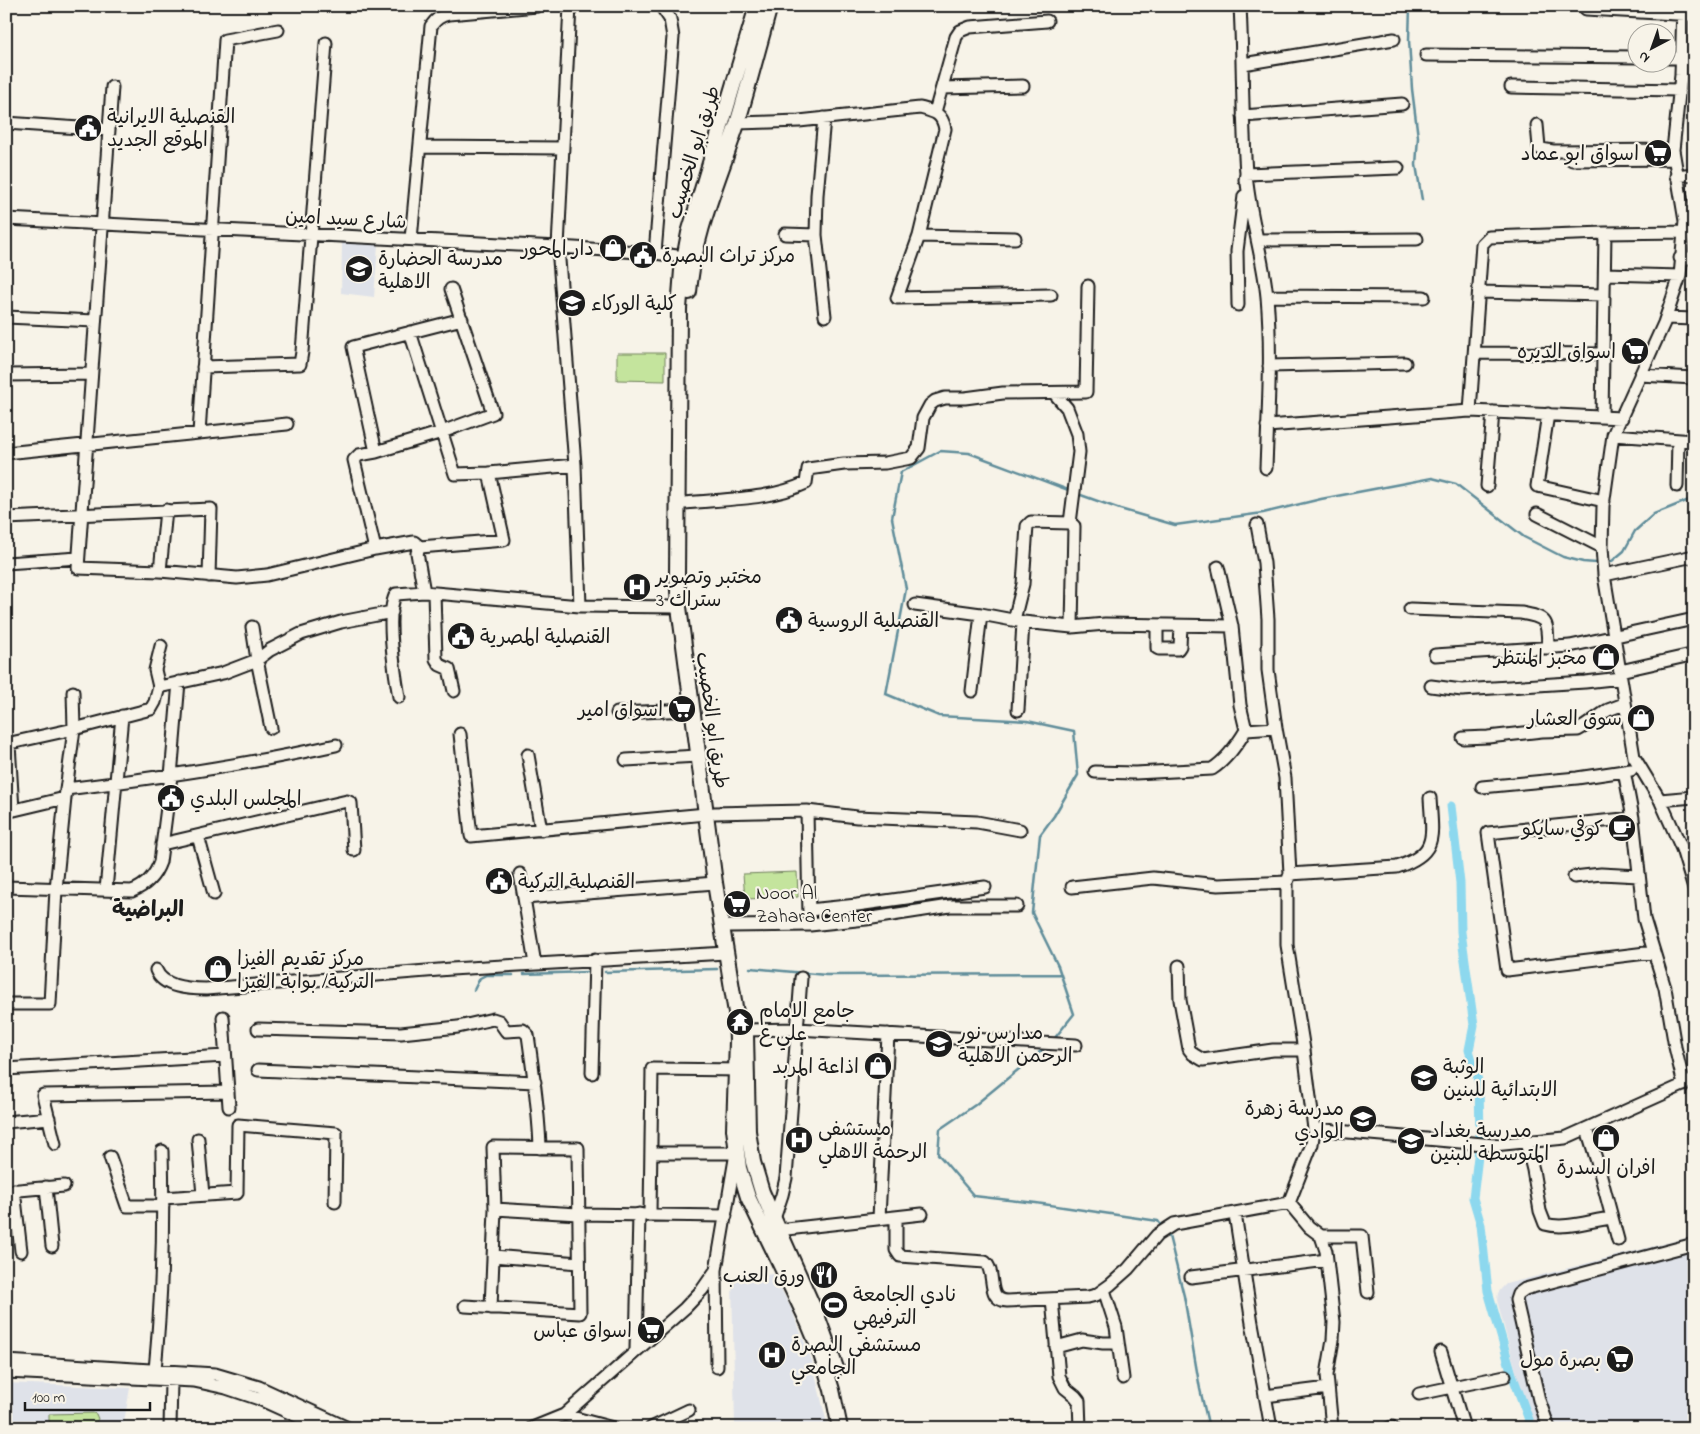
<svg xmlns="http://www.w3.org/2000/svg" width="1700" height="1434" font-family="'Indie Flower','Playpen Sans Arabic',sans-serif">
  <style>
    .built { fill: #dfe2e9 }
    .green { fill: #c4e49d; stroke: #70805c }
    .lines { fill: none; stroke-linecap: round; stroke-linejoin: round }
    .stream { stroke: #608d9a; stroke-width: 2.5 }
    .canal { stroke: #8dd8ee; stroke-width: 9 }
    .minor-casing { stroke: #1c1c1c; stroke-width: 15 }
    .major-casing { stroke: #1c1c1c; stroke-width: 18 }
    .minor { stroke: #f7f3e8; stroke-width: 11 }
    .major { stroke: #f7f3e8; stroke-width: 14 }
    .labels { text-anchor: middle; stroke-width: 4.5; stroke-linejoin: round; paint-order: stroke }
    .poi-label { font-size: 20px; fill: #1c1c1c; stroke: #f7f3e8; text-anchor: start }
    .street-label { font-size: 20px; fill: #1c1c1c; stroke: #f7f3e8 }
    .quarter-label { font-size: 22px; font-weight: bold; fill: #1c1c1c; stroke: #f7f3e8 }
  </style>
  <rect width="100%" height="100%" fill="#f7f3e8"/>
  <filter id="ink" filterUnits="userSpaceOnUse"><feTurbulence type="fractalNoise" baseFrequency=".02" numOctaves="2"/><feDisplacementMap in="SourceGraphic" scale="10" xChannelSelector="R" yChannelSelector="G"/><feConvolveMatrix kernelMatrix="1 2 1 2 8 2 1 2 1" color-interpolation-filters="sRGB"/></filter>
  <g filter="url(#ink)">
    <path class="built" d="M342,243L378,245L374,297L341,293Z
      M1694,1236V1428H1531L1497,1300L1498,1293L1502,1288L1506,1284Z
      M773,1274L791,1308L812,1361L828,1428H735L732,1279Z
      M6,1383L130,1388L123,1428H6Z"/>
    <path class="green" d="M617,353H665V381L617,380Z
      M797,872L798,897L745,899L743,874Z
      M93,1413L96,1414L98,1419L92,1428H57L49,1421V1414Z"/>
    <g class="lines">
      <path class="stream" d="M1410,6L1409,40L1412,89L1418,137L1416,165L1422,200
        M1078,494L1120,509L1175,525L1263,513L1321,499L1432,478L1456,484L1524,537L1563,557L1583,562L1596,563
        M1607,562L1612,561L1624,551L1635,531L1654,514L1694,498
        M750,968L826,975L1061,974
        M605,972L717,969
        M524,974L589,972
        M474,990L480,978L486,975H513
        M1054,1039L1074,1014L1058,966L1032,913L1040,835L1054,816L1078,775L1074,731L1027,721L939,716L886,694L906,589L892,518L901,472L940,451L969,453L1071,491
        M1046,1047L975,1105L940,1129L938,1154L974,1196L1036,1203L1158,1221L1160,1224
        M1169,1236L1184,1296L1200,1389L1209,1428"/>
      <path class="canal" d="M1451,806L1460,883L1461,932L1474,1025L1469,1050L1479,1084L1480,1137
        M1479,1148L1473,1198L1481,1225L1488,1291L1512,1374L1532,1428"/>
      <defs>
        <path id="minor" d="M570,6L558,247L575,465L580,606
          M1240,6C1243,62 1242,118 1246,173C1249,215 1263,255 1267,297C1272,353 1268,411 1266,468
          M1683,6L1681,75L1673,150L1685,221L1680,276L1664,323L1613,435L1603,506L1602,547L1604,575L1634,757L1660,800L1682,849L1694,889
          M1586,9L1694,15
          M1426,55L1638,57
          M1668,58H1681
          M1243,64L1394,39
          M112,87L78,568L160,571L237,578L267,575L375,549L414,542L420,547L504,540L489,473
          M1511,87L1679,90
          M942,88L1023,86
          M935,112L956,37L960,31L970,27L1047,21
          M1243,116L1402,104
          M824,118L817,195L816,235L825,316
          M6,123L109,130
          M737,123L799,121L920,108C935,112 942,113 945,129L919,236L897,298L1051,295
          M1537,125L1539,147L1541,149L1553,151L1673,150
          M420,147L563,148
          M1572,160L1674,159
          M1676,176L1694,174
          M1245,180L1246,174L1398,168
          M6,219L558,247L655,253L684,257
          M785,234L816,235
          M919,236L1015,238
          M411,239L431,26C436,19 440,16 449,14L537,6
          M1258,240L1417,239
          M655,253L673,37L670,19L661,6
          M1680,258H1694
          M1605,274L1680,276
          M1479,292L1604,295
          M1267,296L1424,297
          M1238,305L1237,251L1244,196
          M6,317L95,321
          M1666,318L1694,319
          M410,332L455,474L489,473L575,465
          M1475,353L1603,354
          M1269,366L1405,363
          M203,367L300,364L302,352L326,43
          M6,375L91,374
          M1640,375L1694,378
          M1054,393L1067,408L1077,434L1079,452L1070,523
          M1470,411L1482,244L1489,237L1605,233L1684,232
          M1548,414L1537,486L1604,501
          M1602,416L1605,233
          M1267,426L1470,411L1622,418
          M199,433L225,40L278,30
          M1613,435L1694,441
          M376,452L353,347L462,319
          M6,453L287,424
          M1487,486L1493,412
          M1677,486L1678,440
          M685,503C724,499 771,500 806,483L808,469L844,464L885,463L911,458L919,448L923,418L930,405L935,401L945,398H965L1003,393L1086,392L1088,286
          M1537,514L1602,547
          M6,518L211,509L209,576
          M420,547L417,553L424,592
          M375,549L354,460L359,455L376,452L442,432L493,413L451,289
          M6,563L78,558
          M1218,567L1232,626L1240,705L1246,730L1276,728
          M160,571L166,510
          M1604,575L1694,556
          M434,593L436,659L440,665L449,669L454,691
          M915,605L981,614L1023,622L1072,627L1105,624L1232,626
          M1410,609L1521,613C1549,618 1547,621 1548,648
          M1014,620L1023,584L1027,526L1031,522L1070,523L1074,526L1072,627
          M1157,626V648L1159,649H1178L1180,646L1181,626
          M252,627L257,660L271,728
          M1435,655L1570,646L1694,619
          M1620,671L1691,655
          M1431,686L1462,690L1585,682L1621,678
          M159,687L155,670L161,646
          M972,691L981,614
          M399,697C395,674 385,612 396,594L424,592L580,606L679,607
          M1018,710L1023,622
          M617,713L691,710
          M460,734L471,836L706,814
          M1463,738L1488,737L1542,731L1578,730L1585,726L1608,710L1624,704
          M6,744L74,729L151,709L155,702L159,687L223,673L257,660L270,650L301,634L341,622L392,612
          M9,744L13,810
          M528,755L541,830
          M626,760L698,756
          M1624,771L1633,818L1644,919L1665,988L1675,1047L1684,1085
          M1095,772L1135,773L1212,769C1226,760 1237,745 1246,730
          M1482,787L1577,778L1631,770
          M66,789C157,778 246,765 336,745
          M1660,800L1694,797
          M807,811L809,917
          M6,812L65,798
          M714,813L807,811L857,817L977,822L1020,830
          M1633,818L1488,833L1507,970L1654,952
          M198,836L214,894
          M162,844L347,801L351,803L354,850
          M520,874L535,964
          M1290,874L1397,867C1439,853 1432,836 1430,798
          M1574,877L1601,874L1639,876
          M6,887L132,891C145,886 155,876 160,862L171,776L179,682
          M1072,887L1153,878L1218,885L1287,882
          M106,890L122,716
          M524,898L715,883
          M809,910L857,905L985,887
          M730,926L810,925L866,919L950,906H1017
          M1179,966L1180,1000L1189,1049L1193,1054L1203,1060L1273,1050H1304
          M156,970C163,988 190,989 206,989L451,969L726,953
          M6,1004H50L56,889L65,798L74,729L73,692
          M223,1017L229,1107
          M258,1029L401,1033L458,1027L493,1019L499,1021L506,1031L523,1030L528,1035C533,1072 539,1110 540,1148
          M746,1030L797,1029L1076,1045
          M6,1069L225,1056
          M258,1070L535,1082
          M592,1073L595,960
          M6,1122L49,1118
          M1314,1129L1494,1145L1565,1138L1694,1080
          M1587,1129L1598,1165L1618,1240
          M198,1139L203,1195
          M1526,1142L1533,1170L1540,1211L1545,1224C1566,1230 1591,1220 1612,1218
          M55,1144L43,1095L228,1092
          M110,1157L127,1206H163
          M46,1187L52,1246
          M14,1190L21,1251
          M8,1191L64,1186
          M163,1198L237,1193L238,1125L336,1133L335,1202
          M1289,1203L1309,1227L1321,1236L1326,1251L1334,1322L1333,1340L1327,1375L1332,1428
          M495,1209L578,1214L726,1216
          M650,1214L652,1069L745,1070
          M1235,1214L1252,1323L1271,1428
          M896,1217V1250L900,1256L985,1262C997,1272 985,1300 1007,1301L1088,1297L1096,1295L1110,1285L1128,1269L1157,1235L1174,1224L1289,1203L1312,1144L1314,1129L1304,1050L1287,945V882L1290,874L1285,778L1276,728L1268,670V619L1264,563L1257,525
          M879,1218L888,1034
          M774,1219L782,1195L786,1178L801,978
          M778,1230L922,1214
          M1321,1236H1362L1368,1292
          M493,1256L579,1263
          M716,1270L717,1367
          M1191,1277L1327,1260
          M1104,1290L1116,1327L1123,1378
          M1052,1299L1059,1376L1065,1388L1075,1396L1079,1401L1080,1428
          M465,1306L580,1313L578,1148L493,1147L495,1209L491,1308
          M1056,1347L1082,1340L1103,1343H1118
          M636,1350L639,1214
          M1441,1352L1464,1428
          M6,1361L215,1374L259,1387L348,1428
          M155,1370C162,1296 164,1224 162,1151
          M6,1372L194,1381L226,1388L259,1399L323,1428
          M1419,1394L1505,1376
          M1265,1396L1328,1388
          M564,1415L613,1428
          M170,1428L171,1381
          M532,1428L564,1415L685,1308L702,1290L716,1270L736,1153H651
          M651,1428L689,1410
          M1389,1428L1392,1427
          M1549,1428L1539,1400L1516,1300L1518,1294L1525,1289L1694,1244"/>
        <path id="major" d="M757,6L689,233L682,270L679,309L677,574L679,607L715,883L736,1013L737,1041L734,1129L739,1168L748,1197L808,1322L820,1351L832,1390L840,1428
          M689,292C694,234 719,179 737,124C749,85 759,45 770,6
          M746,1034L748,1131L753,1162L762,1192L818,1318L836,1368"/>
      </defs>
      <use href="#minor" class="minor-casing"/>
      <use href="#major" class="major-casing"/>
      <use href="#minor" class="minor"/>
      <use href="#major" class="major"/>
    </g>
  </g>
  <defs>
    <symbol id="civic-disc" viewBox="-11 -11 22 22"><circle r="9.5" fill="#1c1c1c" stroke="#f7f3e8"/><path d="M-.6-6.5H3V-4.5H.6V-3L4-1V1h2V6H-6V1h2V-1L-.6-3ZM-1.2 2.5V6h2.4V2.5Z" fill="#fff"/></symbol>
    <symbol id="supermarket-disc" viewBox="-11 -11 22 22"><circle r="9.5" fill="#1c1c1c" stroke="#f7f3e8"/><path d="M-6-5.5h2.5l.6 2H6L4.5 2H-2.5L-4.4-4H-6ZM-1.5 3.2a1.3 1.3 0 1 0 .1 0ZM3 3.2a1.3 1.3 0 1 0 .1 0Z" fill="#fff"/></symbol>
    <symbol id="shop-disc" viewBox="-11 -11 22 22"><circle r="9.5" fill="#1c1c1c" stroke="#f7f3e8"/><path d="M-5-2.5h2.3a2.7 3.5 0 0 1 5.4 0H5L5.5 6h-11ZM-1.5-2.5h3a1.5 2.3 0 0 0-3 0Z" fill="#fff"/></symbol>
    <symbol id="school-disc" viewBox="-11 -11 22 22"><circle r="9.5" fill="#1c1c1c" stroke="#f7f3e8"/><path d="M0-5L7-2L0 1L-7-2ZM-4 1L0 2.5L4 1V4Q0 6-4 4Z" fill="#fff"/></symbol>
    <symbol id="university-disc" viewBox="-11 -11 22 22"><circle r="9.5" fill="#1c1c1c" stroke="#f7f3e8"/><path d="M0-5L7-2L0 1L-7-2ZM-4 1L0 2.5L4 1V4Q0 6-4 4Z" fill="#fff"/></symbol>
    <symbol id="hospital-disc" viewBox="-11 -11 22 22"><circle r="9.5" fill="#1c1c1c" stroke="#f7f3e8"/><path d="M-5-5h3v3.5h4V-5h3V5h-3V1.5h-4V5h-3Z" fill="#fff"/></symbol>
    <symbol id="cafe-disc" viewBox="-11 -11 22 22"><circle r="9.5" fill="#1c1c1c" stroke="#f7f3e8"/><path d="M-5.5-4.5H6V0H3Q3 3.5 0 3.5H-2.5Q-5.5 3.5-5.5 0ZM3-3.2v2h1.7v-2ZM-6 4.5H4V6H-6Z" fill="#fff"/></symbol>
    <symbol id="temple-disc" viewBox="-11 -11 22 22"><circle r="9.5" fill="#1c1c1c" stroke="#f7f3e8"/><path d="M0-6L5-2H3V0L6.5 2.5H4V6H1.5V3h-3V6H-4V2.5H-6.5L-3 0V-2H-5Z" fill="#fff"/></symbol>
    <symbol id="restaurant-disc" viewBox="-11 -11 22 22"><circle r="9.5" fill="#1c1c1c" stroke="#f7f3e8"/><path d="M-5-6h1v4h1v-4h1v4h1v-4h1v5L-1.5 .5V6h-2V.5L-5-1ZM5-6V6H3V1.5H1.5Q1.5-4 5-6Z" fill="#fff"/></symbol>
    <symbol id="stadium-disc" viewBox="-11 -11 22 22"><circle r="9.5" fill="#1c1c1c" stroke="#f7f3e8"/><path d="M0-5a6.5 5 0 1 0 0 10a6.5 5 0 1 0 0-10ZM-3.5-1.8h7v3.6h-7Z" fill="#fff"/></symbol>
  </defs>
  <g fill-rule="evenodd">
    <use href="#civic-disc" x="72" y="112" width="32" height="32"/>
    <use href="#supermarket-disc" x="1642" y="137" width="32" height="32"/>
    <use href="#shop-disc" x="597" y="232" width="32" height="32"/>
    <use href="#civic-disc" x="627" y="239" width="32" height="32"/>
    <use href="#school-disc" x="343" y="253" width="32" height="32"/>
    <use href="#university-disc" x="556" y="287" width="32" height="32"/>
    <use href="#supermarket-disc" x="1619" y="335" width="32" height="32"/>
    <use href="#hospital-disc" x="621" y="571" width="32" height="32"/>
    <use href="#civic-disc" x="773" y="604" width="32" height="32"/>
    <use href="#civic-disc" x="445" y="620" width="32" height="32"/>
    <use href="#shop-disc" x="1590" y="641" width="32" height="32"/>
    <use href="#supermarket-disc" x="666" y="693" width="32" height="32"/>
    <use href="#shop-disc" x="1625" y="702" width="32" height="32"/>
    <use href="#civic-disc" x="155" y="782" width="32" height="32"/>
    <use href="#cafe-disc" x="1606" y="812" width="32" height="32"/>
    <use href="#civic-disc" x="483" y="865" width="32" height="32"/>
    <use href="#supermarket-disc" x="721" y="888" width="32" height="32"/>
    <use href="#shop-disc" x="202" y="953" width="32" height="32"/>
    <use href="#temple-disc" x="724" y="1006" width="32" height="32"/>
    <use href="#school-disc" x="923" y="1028" width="32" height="32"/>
    <use href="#shop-disc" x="862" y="1050" width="32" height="32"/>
    <use href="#school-disc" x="1408" y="1062" width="32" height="32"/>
    <use href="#school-disc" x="1347" y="1103" width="32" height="32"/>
    <use href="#shop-disc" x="1590" y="1122" width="32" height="32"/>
    <use href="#hospital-disc" x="783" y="1124" width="32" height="32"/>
    <use href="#school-disc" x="1395" y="1125" width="32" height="32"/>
    <use href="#restaurant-disc" x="808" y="1259" width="32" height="32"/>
    <use href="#stadium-disc" x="818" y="1289" width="32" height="32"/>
    <use href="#supermarket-disc" x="635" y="1314" width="32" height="32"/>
    <use href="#hospital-disc" x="756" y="1339" width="32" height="32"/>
    <use href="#supermarket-disc" x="1604" y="1343" width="32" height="32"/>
  </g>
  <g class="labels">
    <g class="poi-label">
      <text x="107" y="123">القنصلية الايرانية<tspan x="107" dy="23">الموقع الجديد</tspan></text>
      <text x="1639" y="160" text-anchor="end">اسواق ابو عماد</text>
      <text x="594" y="255" text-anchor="end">دار المحور</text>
      <text x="662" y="262">مركز تراث البصرة</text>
      <text x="378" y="265">مدرسة الحضارة<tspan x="378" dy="23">الاهلية</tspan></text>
      <text x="591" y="310">كلية الوركاء</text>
      <text x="1616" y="358" text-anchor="end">اسواق الديره</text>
      <text x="656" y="583">مختبر وتصوير<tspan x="656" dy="23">ستراك 3</tspan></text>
      <text x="808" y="627">القنصلية الروسية</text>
      <text x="480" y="643">القنصلية المصرية</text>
      <text x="1587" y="664" text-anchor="end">مخبز المنتظر</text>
      <text x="663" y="716" text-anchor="end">اسواق امير</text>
      <text x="1622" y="725" text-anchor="end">سوق العشار</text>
      <text x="190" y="805">المجلس البلدي</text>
      <text x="1603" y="835" text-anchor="end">كوفي سايكو</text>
      <text x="518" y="888">القنصلية التركية</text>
      <text x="756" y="899">Noor Al<tspan x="756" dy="23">Zahara Center</tspan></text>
      <text x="237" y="965">مركز تقديم الفيزا<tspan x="237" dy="23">التركية/ بوابة الفيزا</tspan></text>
      <text x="759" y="1017">جامع الامام<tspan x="759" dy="23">علي ع</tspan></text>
      <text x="958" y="1039">مدارس نور<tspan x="958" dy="23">الرحمن الاهلية</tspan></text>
      <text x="859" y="1073" text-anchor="end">اذاعة المربد</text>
      <text x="1443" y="1073">الوثبة<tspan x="1443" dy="23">الابتدائية للبنين</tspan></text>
      <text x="1344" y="1115" text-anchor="end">مدرسة زهرة<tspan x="1344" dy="23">الوادي</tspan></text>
      <text x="818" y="1135">مستشفى<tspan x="818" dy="23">الرحمة الاهلي</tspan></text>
      <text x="1430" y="1137">مدرسة بغداد<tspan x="1430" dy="23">المتوسطة للبنين</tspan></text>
      <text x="1606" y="1174" text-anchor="middle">افران السدرة</text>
      <text x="805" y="1282" text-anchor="end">ورق العنب</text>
      <text x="853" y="1301">نادي الجامعة<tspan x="853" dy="23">الترفيهي</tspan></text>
      <text x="632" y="1337" text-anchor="end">اسواق عباس</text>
      <text x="791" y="1351">مستشفى البصرة<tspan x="791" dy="23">الجامعي</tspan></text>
      <text x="1601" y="1366" text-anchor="end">بصرة مول</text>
    </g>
    <g class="street-label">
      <text transform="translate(693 152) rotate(-73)" y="7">طريق ابو الخصيب</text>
      <text transform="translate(346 218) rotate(3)" y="7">شارع سيد امين</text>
      <text transform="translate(713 720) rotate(82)" y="7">طريق ابو الخصيب</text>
    </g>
    <g class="quarter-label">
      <text x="148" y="916">البراضية</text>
    </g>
  </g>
  <rect width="1700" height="1434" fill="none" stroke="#f7f3e8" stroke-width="25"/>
  <rect x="12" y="12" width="1675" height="1409" fill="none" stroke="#1c1c1c" stroke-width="2" filter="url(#ink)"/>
  <g transform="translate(1652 48) rotate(221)"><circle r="24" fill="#f7f3e8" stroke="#9f9d96"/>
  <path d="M0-4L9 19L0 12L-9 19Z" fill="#1c1c1c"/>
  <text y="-8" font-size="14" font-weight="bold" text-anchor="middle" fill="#1c1c1c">N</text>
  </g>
  <path d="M25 1402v8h125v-8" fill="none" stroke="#1c1c1c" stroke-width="2.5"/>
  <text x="32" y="1402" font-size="15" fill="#1c1c1c" stroke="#f7f3e8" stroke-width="4" paint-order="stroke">100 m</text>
</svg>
